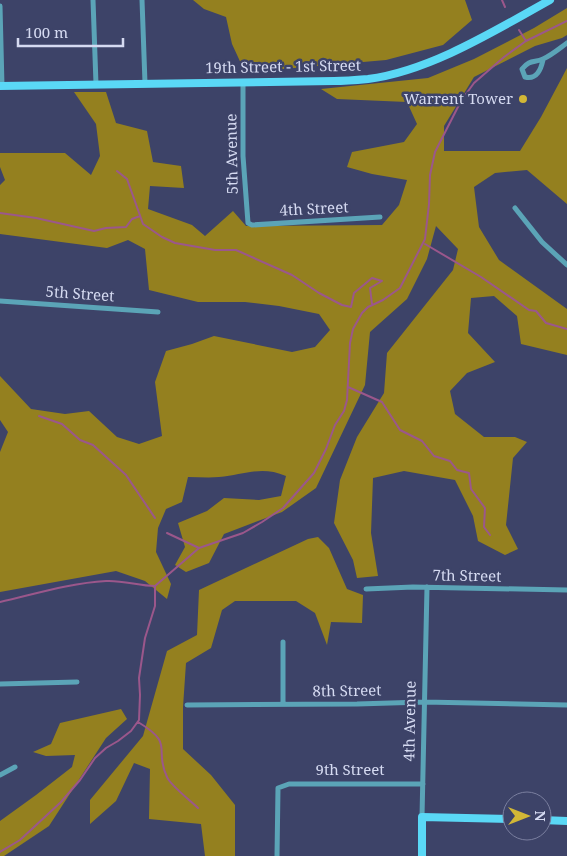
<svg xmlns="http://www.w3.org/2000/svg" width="567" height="856" font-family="'Noto Serif',serif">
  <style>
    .forest { fill: #94801f }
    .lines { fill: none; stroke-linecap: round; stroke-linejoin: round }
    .stream { stroke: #9b578b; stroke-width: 2 }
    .street { stroke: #5ba4b7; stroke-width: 5 }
    .secondary { stroke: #5ad8f6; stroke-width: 8 }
    .poi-dot { fill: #d2b736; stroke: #3d4368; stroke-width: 2 }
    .labels { text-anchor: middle; stroke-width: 5; stroke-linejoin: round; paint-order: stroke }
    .street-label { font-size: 15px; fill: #d5daf1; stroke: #3d4368 }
    .poi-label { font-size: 15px; fill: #d5daf1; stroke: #3d4368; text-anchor: end }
  </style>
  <rect width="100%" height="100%" fill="#3d4368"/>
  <path class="forest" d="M193,0H465L472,20L443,45L386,60L271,70H244L232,44L226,17L204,9Z
    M567,8V35L562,38L535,46L474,77L444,126V151H520L541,117L567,68V204L527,170L495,173L474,187L479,227L499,260L567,309V355L521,344L517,316L494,296L471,298L468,333L495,362L467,373L450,391L455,414L484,437H515L527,442L513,458L506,525L518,549L505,555L478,541L473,516L455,480L404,471L373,478L371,533L378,576L357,578L353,560L334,523L340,480L357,437L384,393L387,353L453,270L458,249L436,226L427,259L407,299L370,332L365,385L316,488L282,512L224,534L209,563L186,572L175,565L185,547L178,523L207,511L224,498L259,500L281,496L286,476C261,465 244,475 219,477C209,478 198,477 188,477L182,502L166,509L158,528L156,552L171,584L167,599L145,581L116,571L0,592V452L8,432L0,420V376L31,409L65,414L89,411L117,437L139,444L162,436L155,382L166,351L192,344L214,336L292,352L315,347L330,330L319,314L279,306L245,302H198L149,290L145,249L128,240L107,248L0,234V185L5,180L0,167V153H65L91,175L100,156L96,124L74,92H106L116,123L147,131L153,162L181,166L184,188L150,186L148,209L192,225L205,236L233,211L246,226L382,225L399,205L407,180L372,174L347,167L352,152L404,142L417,124L407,102L337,99L321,89L428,78L474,59L534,28Z
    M318,537L329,548L347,589L363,595L362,623L331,622L327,645L315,613L296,601H235L222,610L211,648L186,663L183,707V749L211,775L235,805V856H205L201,824L149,819L150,769L134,763L116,801L90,824V800L143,736L167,651L197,635L199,590L308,539Z
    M121,709L127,719L106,738L49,826L4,856H0V821L36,795L72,767L75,755L46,756L33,752L51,744L60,723Z"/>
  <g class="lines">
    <path class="stream" d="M502,0L505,7
      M519,30L526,41
      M117,171L127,179L143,224L162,237L175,243L215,250H236L292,275L319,293L342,305L351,307L354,293L372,278L382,281L370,288L372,304
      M0,213L36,218L94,231L106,228L126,227L132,219L140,216
      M425,244L481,277L529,310L536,311L546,323L567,329
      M348,387L382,402L400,430L422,441L434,456L450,461L457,470L469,473L471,489L485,508L484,527L490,535
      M39,416L62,424L80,440L93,445L126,475L155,518
      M167,533L199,548
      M0,602C35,594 70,583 106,581C123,580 139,586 155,586L199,548L243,533L262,522L283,508L314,473L326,449L335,425L344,411L347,400L350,343L353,329L362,313L368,307L383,300L400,288L425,239L429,204L430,175L435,152L461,101L474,83L504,57L526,41L567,21
      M138,722C176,745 153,748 167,777C170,785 191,801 198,808
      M0,852L20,840L61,802L80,780L95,758L106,748L118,741L131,731L139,720L140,695L139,678L145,638L155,606V586"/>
    <path class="street" d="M93,0L96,84
      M142,0L145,83
      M0,6L2,86
      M543,60C541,69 537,80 525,77L522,69C530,59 534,63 543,59C552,55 560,48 567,43
      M243,82V156L248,223L252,225L380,217
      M515,208L542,242L567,265
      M0,301L158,312
      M366,589L413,587L567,590
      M283,642V704
      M0,684L77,682
      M187,705L357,704L424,702L567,705
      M0,775L15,767
      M422,817L427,587
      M277,856L278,788L289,784H423"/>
    <path class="secondary" d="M0,86L334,81C345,81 357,80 368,79C430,71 496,30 550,0
      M542,820L567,821
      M422,856V817L512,819"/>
  </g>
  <circle class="poi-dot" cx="523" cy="99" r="5"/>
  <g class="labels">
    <g class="street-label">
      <text transform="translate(283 67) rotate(-1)" y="5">19th Street - 1st Street</text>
      <text transform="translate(232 154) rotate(-91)" y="5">5th Avenue</text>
      <text transform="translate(314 209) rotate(-3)" y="5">4th Street</text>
      <text transform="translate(80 294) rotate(4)" y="5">5th Street</text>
      <text transform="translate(467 576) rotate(1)" y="5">7th Street</text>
      <text transform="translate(347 691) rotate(-1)" y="5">8th Street</text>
      <text transform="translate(410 721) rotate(-89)" y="5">4th Avenue</text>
      <text x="350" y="775">9th Street</text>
    </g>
    <g class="poi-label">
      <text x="513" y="104">Warrent Tower</text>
    </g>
  </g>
  <g transform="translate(527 816) rotate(90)"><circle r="24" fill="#3d4368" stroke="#7a7f9f"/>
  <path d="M0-4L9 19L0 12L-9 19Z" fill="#d2b736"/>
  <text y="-8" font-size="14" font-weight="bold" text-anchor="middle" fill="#d5daf1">N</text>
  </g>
  <path d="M18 38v8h105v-8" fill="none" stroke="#d5daf1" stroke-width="2.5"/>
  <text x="25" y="38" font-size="15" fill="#d5daf1" stroke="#3d4368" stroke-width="4" paint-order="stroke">100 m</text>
</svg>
